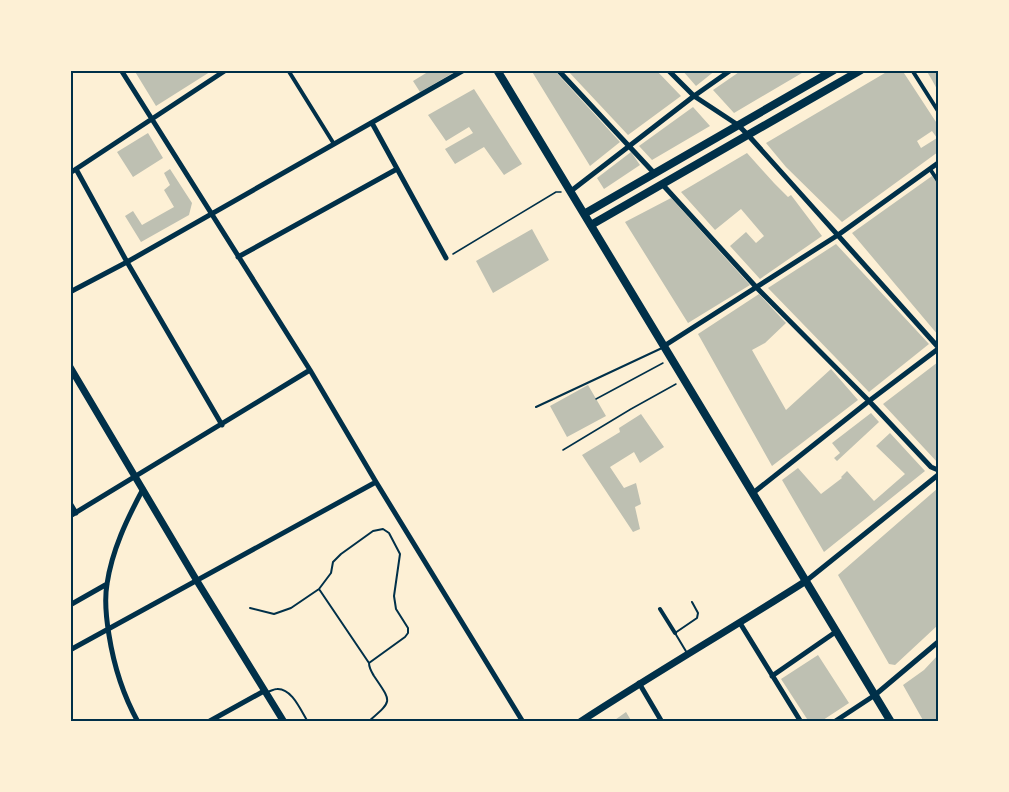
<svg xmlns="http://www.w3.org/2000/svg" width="1009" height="792" font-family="Figtree,sans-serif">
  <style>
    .building { fill: #bec0b2; fill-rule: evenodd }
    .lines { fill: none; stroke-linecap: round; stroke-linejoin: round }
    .path { stroke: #003049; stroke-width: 1.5 }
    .service { stroke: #003049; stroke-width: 2 }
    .pedestrian { stroke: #003049; stroke-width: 4 }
    .minor { stroke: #003049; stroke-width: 5 }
    .tertiary { stroke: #003049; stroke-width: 7 }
    .primary { stroke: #003049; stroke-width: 8 }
    .neatline { fill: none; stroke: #003049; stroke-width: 2 }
  </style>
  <rect width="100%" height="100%" fill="#fdf0d5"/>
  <path class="building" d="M134,70H213L156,106Z
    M431,70H458L420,92L413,81Z
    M531,70H554L620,142L590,166Z
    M567,70H656L681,96L628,135Z
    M682,70H716L696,86Z
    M742,70H807L734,113L713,90Z
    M890,70H902L938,125V152L842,222L786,167L766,143ZM932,131L937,138L921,148L917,141Z
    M926,70H938V91L932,80Z
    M474,89L522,164L504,175L484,147L455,164L445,149L473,133L469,127L446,141L428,115Z
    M693,107L710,126L652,160L639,146Z
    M148,133L163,158L133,177L117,152Z
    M631,152L640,165L604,189L597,178Z
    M747,153L774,183L788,197L791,195L822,236L760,279L730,246L746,232L756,243L764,236L741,209L715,230L681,192Z
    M170,169L192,203L189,215L141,242L125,216L133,211L142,225L174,207L164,190L170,185L164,173Z
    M932,176L938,184V335L852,233Z
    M671,198L750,285L688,323L625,222Z
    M532,229L549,260L493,293L476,261Z
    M836,244L929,344L869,392L768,288Z
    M759,294L786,323L765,343L752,350L786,410L831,369L858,400L772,466L698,334Z
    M938,362V463L883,404Z
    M588,385L606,416L567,437L550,406Z
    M871,413L879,422L837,461L834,458L840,453L832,443Z
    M641,414L664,447L640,463L634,452L610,467L624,488L636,483L641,504L635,507L640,529L633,532L582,455L620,432L619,428Z
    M890,433L925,471L824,552L782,480L798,468L821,494L842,478L841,477L847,471L874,501L905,474L876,446Z
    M938,488V625L895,665L889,664L838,575Z
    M818,655L849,703L820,722H809L781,679Z
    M938,655V722H924L903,685L924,670Z
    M626,712L632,722H612Z"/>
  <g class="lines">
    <path class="path" d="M453,254L556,192H561
      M596,399L663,363
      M563,450L631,409L676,384"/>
    <path class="service" d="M536,407L662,348
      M319,589L369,663
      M250,608L274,614L291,608L319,589L331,573L333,562L341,554L373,531L383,529L389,533L400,554L394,596L396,609L408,628V633L405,637L369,663C369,668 371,671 374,676C392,703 393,700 368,722
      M687,653L675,633L697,618L698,613L692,602
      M267,692C271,691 274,689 277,689C292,688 301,711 308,722"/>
    <path class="pedestrian" d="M288,70L334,144
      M912,70L938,111
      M930,169L938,181
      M660,609L675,633"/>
    <path class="minor" d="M121,70L310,370L376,482L523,722
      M558,70L655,174
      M668,70L694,96L738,125L748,135L938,347
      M372,123L446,258
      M76,169L127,262L222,425
      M70,173L226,70
      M662,184L757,288L869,401L931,467L938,470
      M571,191L694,96L731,70
      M238,257L397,169
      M70,292L127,262L464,70
      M664,346L838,235L938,163
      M753,493L869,401L938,349
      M70,503L76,513
      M70,516L310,370
      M806,581L938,475
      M70,605L107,584
      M740,623L801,722
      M70,650L376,482
      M772,676L837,631
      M639,683L662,722
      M138,722C122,693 114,667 109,635C106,617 104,601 107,584C112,550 127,519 143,489
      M208,722L264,691
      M834,722L875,695L938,642"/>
    <path class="tertiary" d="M70,367L197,581L284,722
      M580,722C655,673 731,629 806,581"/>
    <path class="primary" d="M497,70L891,722
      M584,214L834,70
      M591,225L861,70"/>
  </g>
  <rect width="1009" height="792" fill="none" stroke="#fdf0d5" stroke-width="144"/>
  <rect x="72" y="72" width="865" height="648" class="neatline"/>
</svg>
